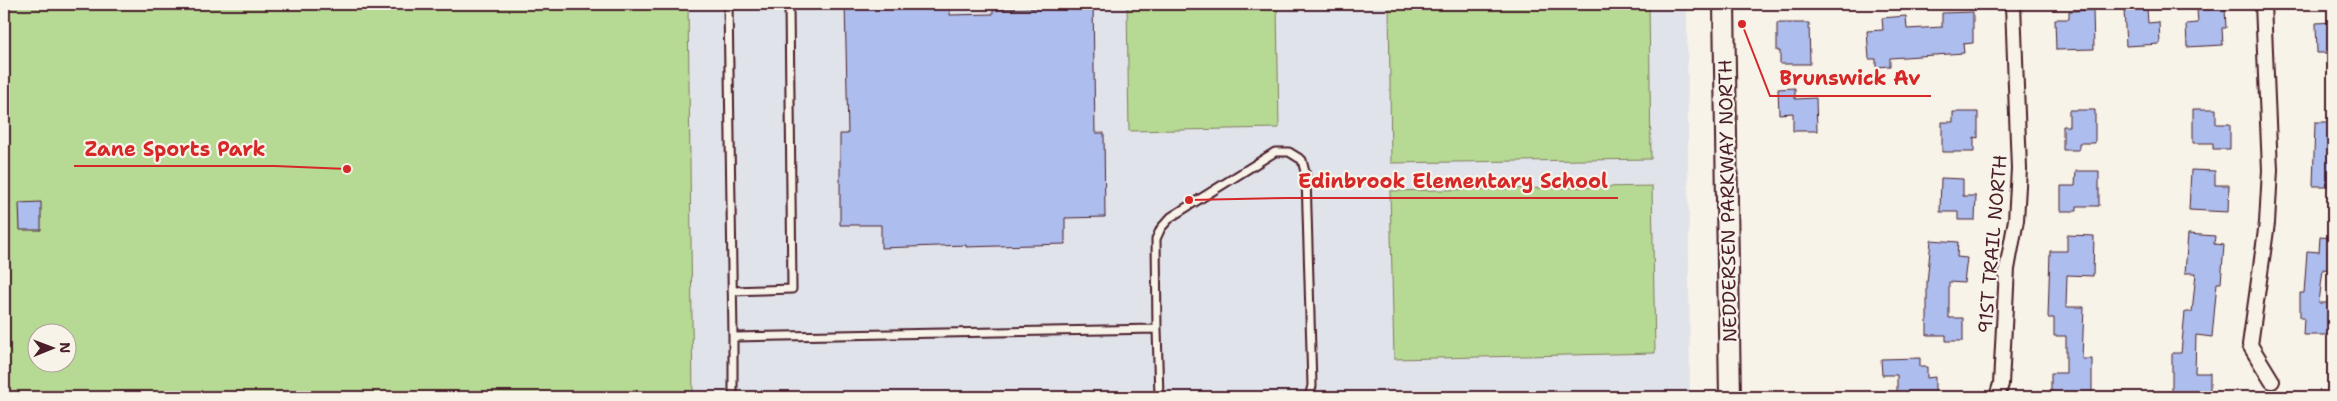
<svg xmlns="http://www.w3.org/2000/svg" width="2337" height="401" font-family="'Shantell Sans',sans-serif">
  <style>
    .built { fill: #e1e3ea }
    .green { fill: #b6d993; stroke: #807c5f; fill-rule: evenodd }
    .building { fill: #adbded; stroke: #4a1f2b }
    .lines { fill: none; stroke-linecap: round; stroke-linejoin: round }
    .lane-casing { stroke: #4a1f2b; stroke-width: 11 }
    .street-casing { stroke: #4a1f2b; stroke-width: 18 }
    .secondary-casing { stroke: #4a1f2b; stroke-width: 24 }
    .lane { stroke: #f7f3e8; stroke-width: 7 }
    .street { stroke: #f7f3e8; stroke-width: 14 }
    .secondary { stroke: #f7f3e8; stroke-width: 20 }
    .labels { text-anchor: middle; stroke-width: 4.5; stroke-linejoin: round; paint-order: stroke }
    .street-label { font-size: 19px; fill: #4a1f2b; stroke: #f7f3e8 }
    .leader { fill: none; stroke: #d62828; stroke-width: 2 }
    .callout-dot { fill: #d62828; stroke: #f7f3e8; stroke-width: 2 }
    .callout-label { font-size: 20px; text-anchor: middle; font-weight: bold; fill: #d62828; stroke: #f7f3e8; stroke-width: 4.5; stroke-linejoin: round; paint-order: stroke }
  </style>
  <rect width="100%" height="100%" fill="#f7f3e8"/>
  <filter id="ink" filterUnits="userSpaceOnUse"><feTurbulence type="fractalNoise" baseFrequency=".02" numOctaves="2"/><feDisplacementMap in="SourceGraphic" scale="10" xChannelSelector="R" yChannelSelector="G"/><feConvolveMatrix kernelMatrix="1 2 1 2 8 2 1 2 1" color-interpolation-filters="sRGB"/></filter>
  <g filter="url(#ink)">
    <path class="built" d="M688,4H1687L1690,397H693Z"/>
    <path class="green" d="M4,4H688L693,397H4ZM38,334H68V364H38Z
      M1127,4H1277L1279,128L1129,131Z
      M1389,4H1649L1651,159L1391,163Z
      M1652,186L1655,353L1394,359L1390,191Z
      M1418,393H1651V397H1418Z"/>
    <path class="building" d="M845,4H903V9L950,8V15L993,14V9L1041,8V4H1093L1095,133H1104L1105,217L1065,218V244L966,247V245L881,248V225H840V134H848Z
      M2225,8L2226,28H2222L2223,45L2187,47L2186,24L2198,23L2197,10Z
      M2147,9L2148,23L2159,22L2160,44L2126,46L2124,10Z
      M2093,10L2094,49L2056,50L2055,19H2069V11Z
      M1973,12V43L1963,44L1964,53L1890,58V66L1876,67V59H1869L1867,31L1883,30L1882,18L1906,16L1907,29L1942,27V13Z
      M2333,22V53H2317L2316,23Z
      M1777,23H1809L1810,64H1780V51H1777Z
      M1795,88V99L1816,98L1817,131H1793V113L1779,114L1778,89Z
      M2193,109H2216V124H2230V149H2213V143H2193Z
      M2069,110H2095V143H2079V150H2063V126H2069Z
      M1953,112H1978V138L1974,137V152H1942V122H1953Z
      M2315,122H2333V186H2313Z
      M2191,170L2215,171V185H2229L2228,212L2189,210Z
      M2076,171H2099V206H2077V211H2061V186H2075Z
      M1941,178L1963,179V196H1976L1975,220H1958V212H1940Z
      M41,202V230H20L19,203Z
      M2188,234L2215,236L2214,244L2224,245L2221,283H2217L2212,337L2196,335L2195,373H2210V397H2192V392H2172V353H2181L2185,312H2192L2196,273H2185Z
      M2067,235L2094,236L2093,276L2067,275L2066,307H2084L2082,359H2092V397H2051V373H2066V336H2054V318H2048L2050,251H2067Z
      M2320,237L2333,238V270L2323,269L2319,303H2333V335H2303L2304,318H2300V293H2304L2307,251L2319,252Z
      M1931,240L1958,242L1957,257L1967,258L1964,283L1949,282V318H1963V341H1946V335H1927V283Z
      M1920,358V367H1927V378L1935,377V397H1918V394L1897,395V375H1882L1881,359Z"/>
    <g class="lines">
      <defs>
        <path id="lane" d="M728,4L733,337
          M732,291L792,289L789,4
          M1157,329L1156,239L1161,228L1171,217L1275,152H1289L1302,160L1306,176L1312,386L1309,397
          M733,397V337L1157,329L1159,397"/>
        <path id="street" d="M2263,4L2270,170L2267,223L2250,345L2272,381
          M1997,397L2001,384L2007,269L2016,220L2019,169L2013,4"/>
        <path id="secondary" d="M1724,4L1730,397"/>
      </defs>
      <use href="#lane" class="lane-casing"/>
      <use href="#street" class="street-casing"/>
      <use href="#secondary" class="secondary-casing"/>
      <use href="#lane" class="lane"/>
      <use href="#street" class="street"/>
      <use href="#secondary" class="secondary"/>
    </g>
  </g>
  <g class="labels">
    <g class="street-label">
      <text transform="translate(1727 201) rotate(-91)" y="7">NEDDERSEN PARKWAY NORTH</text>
      <text transform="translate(1992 244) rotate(-85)" y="7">91ST TRAIL NORTH</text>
    </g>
  </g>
  <path class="leader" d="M1742 24L1770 96H1931M347 169L275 166H74M1189 200L1288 198H1618"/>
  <g class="callout-dot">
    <circle cx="1742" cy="24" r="5"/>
    <circle cx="347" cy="169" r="5"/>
    <circle cx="1189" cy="200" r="5"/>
  </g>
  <g class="callout-label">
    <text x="1850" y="85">Brunswick Av</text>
    <text x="175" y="156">Zane Sports Park</text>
    <text x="1453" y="188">Edinbrook Elementary School</text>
  </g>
  <rect width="2337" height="401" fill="none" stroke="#f7f3e8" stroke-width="20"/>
  <rect x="10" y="10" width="2317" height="381" fill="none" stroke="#4a1f2b" stroke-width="2" filter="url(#ink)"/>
  <g transform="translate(52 348) rotate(89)"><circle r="24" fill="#f7f3e8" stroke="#b29e9c"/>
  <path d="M0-4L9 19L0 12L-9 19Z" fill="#4a1f2b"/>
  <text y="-8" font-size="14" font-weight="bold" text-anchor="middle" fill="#4a1f2b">N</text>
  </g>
</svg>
